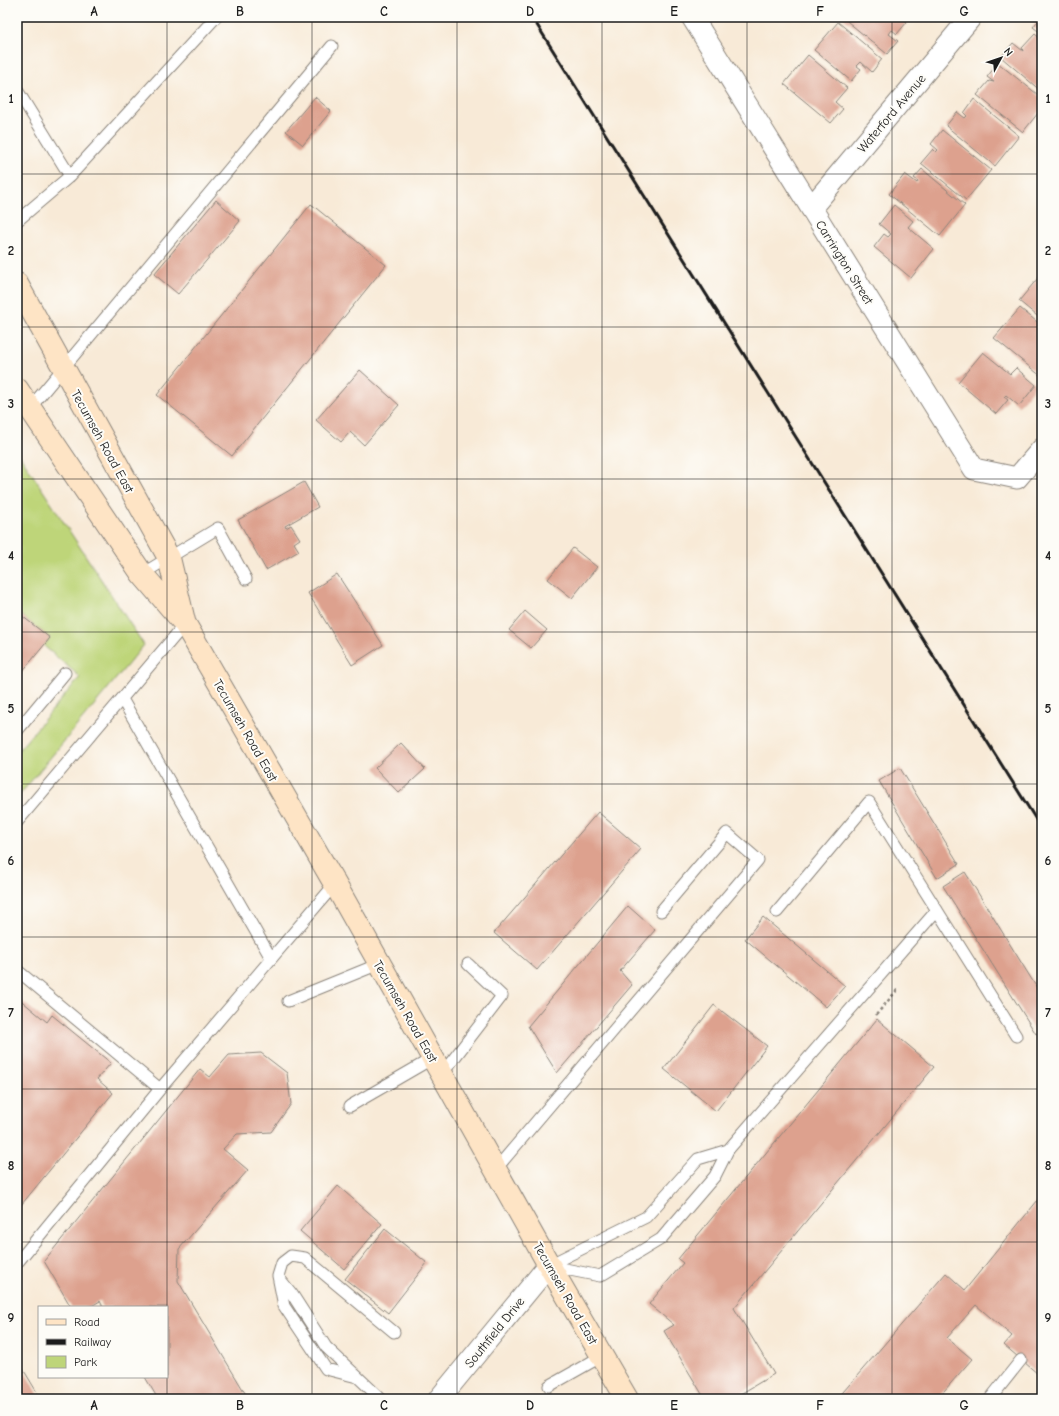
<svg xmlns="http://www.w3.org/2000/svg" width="1059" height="1416" font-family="'Comic Neue',sans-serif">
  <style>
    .green { fill: #bed579; stroke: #6d784a }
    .building { fill: #dda18e }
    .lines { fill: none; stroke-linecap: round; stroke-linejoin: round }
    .lane-casing { stroke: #8a837a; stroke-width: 13 }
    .street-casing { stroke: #8a837a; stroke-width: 23 }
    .secondary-casing { stroke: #8a837a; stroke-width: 24 }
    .path { stroke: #8a837a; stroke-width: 2.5; stroke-dasharray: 3 3; stroke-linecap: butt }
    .lane { stroke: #fff; stroke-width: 11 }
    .street { stroke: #fff; stroke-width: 21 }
    .secondary { stroke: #fee4c5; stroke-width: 22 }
    .rail { stroke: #1c1c1c; stroke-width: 3 }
    .grid { fill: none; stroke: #1c1c1c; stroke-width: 1; stroke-opacity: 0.55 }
    .labels { text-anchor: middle; stroke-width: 4; stroke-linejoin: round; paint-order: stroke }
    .street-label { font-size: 13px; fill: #1c1c1c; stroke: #fdfcf7 }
    .neatline { fill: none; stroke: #1c1c1c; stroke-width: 1.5 }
    .grid-label { font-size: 13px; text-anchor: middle; font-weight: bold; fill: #1c1c1c }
  </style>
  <rect width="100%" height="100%" fill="#fdfcf7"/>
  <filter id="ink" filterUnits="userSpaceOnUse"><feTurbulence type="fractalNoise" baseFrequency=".025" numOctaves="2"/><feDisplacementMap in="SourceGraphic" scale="8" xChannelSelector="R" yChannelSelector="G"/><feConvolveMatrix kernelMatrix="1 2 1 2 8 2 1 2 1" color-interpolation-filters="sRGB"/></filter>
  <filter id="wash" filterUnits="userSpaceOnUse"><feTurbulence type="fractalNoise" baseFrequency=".012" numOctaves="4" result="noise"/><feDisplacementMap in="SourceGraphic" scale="16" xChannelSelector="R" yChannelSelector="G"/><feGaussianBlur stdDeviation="0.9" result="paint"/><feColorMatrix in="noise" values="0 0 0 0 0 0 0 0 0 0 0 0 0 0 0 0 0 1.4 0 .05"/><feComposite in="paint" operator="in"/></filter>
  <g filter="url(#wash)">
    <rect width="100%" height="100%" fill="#f8ead7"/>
    <path class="green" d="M17,451L144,645L17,798V752L80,677L44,646L50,638L17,612Z"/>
    <g id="blocks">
      <path class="building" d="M842,17H901L907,22L897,34L892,30L889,34L898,41L887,54Z
        M1041,17H1042V34L1033,27Z
        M838,22L882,59L872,72L861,62L857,66L861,69L851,81L814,50Z
        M1035,34L1042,40V92L1001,57L1013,43L1023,51L1022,48Z
        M808,55L847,88L835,102L843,109L831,123L784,84Z
        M998,63L1042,98V108L1023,132L977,95L989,81L994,82L987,77Z
        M315,97L331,111L303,145L286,131Z
        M974,99L1019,136L995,166L946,126L957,112L965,118L967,116L964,113Z
        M942,130L991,170L966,200L921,163L933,149L936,152L938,150L931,144Z
        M922,169L965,205L940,236L889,194L905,174L917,183L918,181L914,178Z
        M216,200L240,221L178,294L154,274Z
        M311,204L386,265L232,456L157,395Z
        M894,205L913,221L908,227L934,249L911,278L874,247L884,234L888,237L891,234L879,224Z
        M1042,273V320L1019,301Z
        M1020,308L1042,326V377L994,338Z
        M983,352L1010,374L1016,368L1036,385L1019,406L1006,395L1004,397L1008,400L996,414L958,382Z
        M360,370L399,405L364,445L350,432L341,442L316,420Z
        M304,482L318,507L285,526L286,528L291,525L300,539L294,543L299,551L266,570L238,520Z
        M573,548L597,567L572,598L548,579Z
        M337,574L383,645L352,665L308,593Z
        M525,611L547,630L531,648L509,630Z
        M17,612L50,638L17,678Z
        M401,743L425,769L399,793L375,768Z
        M900,768L959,864L937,878L879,781Z
        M598,812L641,849L537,970L494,933Z
        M965,872L1042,996V1030L1036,1034L943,886Z
        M628,906L655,930L620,971L632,985L557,1073L528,1026Z
        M763,917L845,986L826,1007L745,939Z
        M17,997L47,1022L52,1015L111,1063L97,1079L113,1093L17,1210Z
        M714,1005L767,1046L716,1111L664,1069Z
        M877,1019L934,1067L734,1308L774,1374L732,1399H705L664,1331L674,1325L649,1304L683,1263L678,1259Z
        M261,1053L287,1073L291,1104L271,1132L237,1134L223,1149L248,1170L179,1249L178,1281L248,1398L246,1399H158L145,1377H167V1307H103L100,1301L90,1307H71L44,1261L200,1069L210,1077L229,1055Z
        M338,1186L382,1224L344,1269L300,1231Z
        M1042,1195V1369L1038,1374L1004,1345L1012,1336L976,1305L947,1338L972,1359L937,1399H837L946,1273L965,1290Z
        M385,1229L427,1263L388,1313L345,1279Z
        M17,1359L41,1399H17Z"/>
    </g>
  </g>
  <g filter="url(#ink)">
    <use href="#blocks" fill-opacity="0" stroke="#8a837a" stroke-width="1"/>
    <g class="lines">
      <defs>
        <path id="lane" d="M17,90L70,176
          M17,221L70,176L216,17
          M30,408L332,46
          M142,574L218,528L246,579
          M122,699L271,958
          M17,731L65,673
          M17,822L185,624
          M777,912L869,802L1016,1036
          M17,970L160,1089L335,884
          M288,1001L379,964
          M442,1074L502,996L468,964
          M350,1106L433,1058
          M496,1169L758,860L727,833L661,911
          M17,1263L160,1089
          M549,1265L646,1217L698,1159L728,1150
          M550,1266L600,1276L661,1239L715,1176L728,1150L937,910
          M279,1278L292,1294L326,1347L381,1399
          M357,1377L326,1369L284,1306L278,1276L282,1263L291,1256L305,1258L394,1332
          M549,1386L602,1356
          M990,1399L1021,1360"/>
        <path id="street" d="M692,17L974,469L1017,478L1042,449
          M811,208L971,17
          M439,1399L549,1265"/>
        <path id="secondary" d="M17,284L169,558L184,621
          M17,389L142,574L185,624L335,884L549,1265L627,1399"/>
      </defs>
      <use href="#lane" class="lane-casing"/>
      <use href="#street" class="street-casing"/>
      <use href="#secondary" class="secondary-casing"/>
      <path class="path" d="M876,1015L898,989"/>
      <use href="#lane" class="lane"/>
      <use href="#street" class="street"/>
      <use href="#secondary" class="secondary"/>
      <path class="rail" d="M532,17L1042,829"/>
    </g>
  </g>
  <path class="grid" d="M167,17V1307M312,17V1399M457,17V1399M602,17V1399M747,17V1399M892,17V1399M17,174H1042M17,327H1042M17,479H1042M17,632H1042M17,784H1042M17,937H1042M17,1089H1042M17,1242H1042M167,1307V1377M167,1377V1399"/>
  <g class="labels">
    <g class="street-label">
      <text transform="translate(891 113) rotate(-50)" y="5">Waterford Avenue</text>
      <text transform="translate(845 262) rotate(58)" y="5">Carrington Street</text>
      <text transform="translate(103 441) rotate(61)" y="5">Tecumseh Road East</text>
      <text transform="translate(246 730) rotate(60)" y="5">Tecumseh Road East</text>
      <text transform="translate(406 1011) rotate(60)" y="5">Tecumseh Road East</text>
      <text transform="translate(566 1293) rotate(60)" y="5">Tecumseh Road East</text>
      <text transform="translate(494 1332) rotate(-51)" y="5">Southfield Drive</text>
    </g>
  </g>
  <rect width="1059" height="1416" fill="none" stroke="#fdfcf7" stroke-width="44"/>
  <rect x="38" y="1306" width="130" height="72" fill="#fdfcf7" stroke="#a3a29f"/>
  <rect x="46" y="1319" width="20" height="6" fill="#fee4c5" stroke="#a3a29f"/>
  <text x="74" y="1326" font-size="12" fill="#1c1c1c">Road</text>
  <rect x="46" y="1339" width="20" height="6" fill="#1c1c1c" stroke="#a3a29f"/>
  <text x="74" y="1346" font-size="12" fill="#1c1c1c">Railway</text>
  <rect x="46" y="1356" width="20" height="12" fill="#bed579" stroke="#a3a29f"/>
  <text x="74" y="1366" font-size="12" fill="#1c1c1c">Park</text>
  <g transform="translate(1001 58) rotate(50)" stroke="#fdfcf7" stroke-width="3" paint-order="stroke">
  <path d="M0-3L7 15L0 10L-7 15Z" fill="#1c1c1c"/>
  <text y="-6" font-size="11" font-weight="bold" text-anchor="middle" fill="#1c1c1c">N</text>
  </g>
  <rect x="22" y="22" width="1015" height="1372" class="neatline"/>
  <g class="grid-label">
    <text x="94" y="16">A</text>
    <text x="240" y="16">B</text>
    <text x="384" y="16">C</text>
    <text x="530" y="16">D</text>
    <text x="674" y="16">E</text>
    <text x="820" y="16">F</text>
    <text x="964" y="16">G</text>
    <text x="11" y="103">1</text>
    <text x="1048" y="103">1</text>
    <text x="11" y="255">2</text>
    <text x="1048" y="255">2</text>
    <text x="11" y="408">3</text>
    <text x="1048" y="408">3</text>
    <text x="11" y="560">4</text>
    <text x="1048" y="560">4</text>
    <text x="11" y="713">5</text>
    <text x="1048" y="713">5</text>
    <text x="11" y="865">6</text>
    <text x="1048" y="865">6</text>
    <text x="11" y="1017">7</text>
    <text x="1048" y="1017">7</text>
    <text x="11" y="1170">8</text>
    <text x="1048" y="1170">8</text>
    <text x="11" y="1322">9</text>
    <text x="1048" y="1322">9</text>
    <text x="94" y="1410">A</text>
    <text x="240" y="1410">B</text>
    <text x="384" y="1410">C</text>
    <text x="530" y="1410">D</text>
    <text x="674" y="1410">E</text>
    <text x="820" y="1410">F</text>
    <text x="964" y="1410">G</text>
  </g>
</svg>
